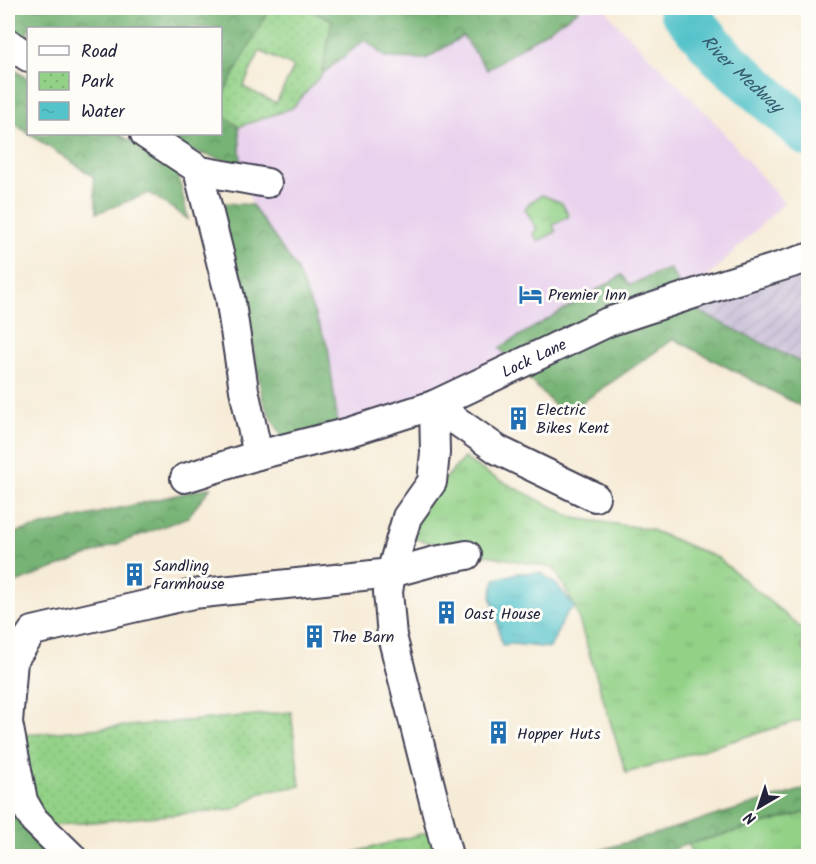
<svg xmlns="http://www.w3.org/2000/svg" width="816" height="864" font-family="Kalam,sans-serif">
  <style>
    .built { fill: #e9d2ed }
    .industrial { fill: url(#industrial-furrows) }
    .grass { fill: url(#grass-tufts); stroke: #5a7a61; stroke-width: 1.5 }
    .forest { fill: url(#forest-crowns); stroke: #4c6a58; stroke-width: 1.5 }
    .park { fill: url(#park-dots); stroke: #5a7a61; stroke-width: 1.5; fill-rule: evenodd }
    .water { fill: url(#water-ripples); stroke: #3c7282; stroke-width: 1.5 }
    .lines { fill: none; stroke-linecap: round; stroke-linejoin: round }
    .river { stroke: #55c3ca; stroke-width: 46 }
    .minor-casing { stroke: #424052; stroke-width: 32 }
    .minor { stroke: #fff; stroke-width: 28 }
    .labels { text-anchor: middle; stroke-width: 6; stroke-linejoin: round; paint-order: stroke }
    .poi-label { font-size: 16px; fill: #22223b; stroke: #fdfcf7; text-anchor: start }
    .street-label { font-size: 16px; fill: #22223b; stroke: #fdfcf7 }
    .water-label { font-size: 18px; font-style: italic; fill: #345a6d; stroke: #fdfcf7 }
  </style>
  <defs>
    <pattern id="industrial-furrows" width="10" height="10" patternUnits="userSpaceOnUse" patternTransform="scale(1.5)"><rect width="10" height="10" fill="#c9bfd7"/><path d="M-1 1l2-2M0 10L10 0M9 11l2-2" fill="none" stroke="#aca4b9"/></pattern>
    <pattern id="grass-tufts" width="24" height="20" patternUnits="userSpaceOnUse" patternTransform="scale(1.5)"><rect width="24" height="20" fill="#93d187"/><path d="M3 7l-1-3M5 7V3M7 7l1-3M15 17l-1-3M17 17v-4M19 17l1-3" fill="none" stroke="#7eb375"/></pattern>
    <pattern id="forest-crowns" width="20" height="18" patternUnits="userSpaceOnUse" patternTransform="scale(1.5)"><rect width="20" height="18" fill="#76b374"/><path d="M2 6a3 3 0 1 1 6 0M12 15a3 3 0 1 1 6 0" fill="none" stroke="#609160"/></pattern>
    <pattern id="park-dots" width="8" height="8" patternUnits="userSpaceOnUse" patternTransform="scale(1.5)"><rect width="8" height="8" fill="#93d187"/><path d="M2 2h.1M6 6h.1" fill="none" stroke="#7eb375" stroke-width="1.8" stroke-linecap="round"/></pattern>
    <pattern id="water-ripples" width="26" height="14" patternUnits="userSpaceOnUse" patternTransform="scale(1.5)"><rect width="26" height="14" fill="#55c3ca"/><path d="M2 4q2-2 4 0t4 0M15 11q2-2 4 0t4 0" fill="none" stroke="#4aa7ae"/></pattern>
  </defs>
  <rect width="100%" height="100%" fill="#fdfcf7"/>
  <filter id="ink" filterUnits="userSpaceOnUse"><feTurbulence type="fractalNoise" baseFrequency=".0167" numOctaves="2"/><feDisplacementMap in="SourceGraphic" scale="12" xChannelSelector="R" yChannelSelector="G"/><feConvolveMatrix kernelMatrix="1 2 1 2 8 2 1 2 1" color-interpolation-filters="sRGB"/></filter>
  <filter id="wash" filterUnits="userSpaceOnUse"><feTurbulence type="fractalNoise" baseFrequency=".008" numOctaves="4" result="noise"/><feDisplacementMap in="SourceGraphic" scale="24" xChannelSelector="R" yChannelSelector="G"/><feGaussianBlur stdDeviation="1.35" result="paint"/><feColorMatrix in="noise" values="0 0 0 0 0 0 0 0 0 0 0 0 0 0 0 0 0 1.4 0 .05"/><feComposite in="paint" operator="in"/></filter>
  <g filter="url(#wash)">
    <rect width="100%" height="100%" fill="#f6ebd6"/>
    <path class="built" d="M508,8H605L616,23L711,118L784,203L697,287L454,387L338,426L296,268L252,205L241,164L239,127L292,108L322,74L365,40L386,58L426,59Z"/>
    <path class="industrial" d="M808,270V366L694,309Z"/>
    <path class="grass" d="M542,195L562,203L569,216L553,225L556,232L538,241L533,233L537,230L525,209L530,202Z
      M464,458L490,475L574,518L649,529L718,558L808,634L801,647L808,654V718L626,773L575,607L554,568L455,549L412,538L423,503Z
      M808,812V856H692L688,844Z"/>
    <path class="forest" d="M8,8H270L221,98L220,28H28V49L8,36Z
      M305,8H577L579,10L487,70L463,36L426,59L386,58L365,40L322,74L332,20Z
      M8,66L28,79V133L10,121L8,125Z
      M221,113L239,127L241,164L187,150L161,134H220Z
      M29,134H119L177,169L188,219L149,193L97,213L93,176Z
      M226,203L252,205L296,268L328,347L338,426L283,439L263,402L241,282L221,213Z
      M670,269L694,309L808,366V410L674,339L564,415L499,348L622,275L630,285L657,273Z
      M211,487L188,517L8,586V534Z
      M8,757L22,822L51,856H8Z
      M808,788V812L688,844L655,856H581Z"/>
    <path class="park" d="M270,8H305L332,20L322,74L292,108L239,127L221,113V98ZM260,51L294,67L276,103L243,87Z
      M291,712L300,786L262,792L235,809L49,826L27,799L22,735Z
      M436,830L443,856H341Z"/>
    <path class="water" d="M518,573H541L557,585L575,607L566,614L550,648L513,644L502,645L491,596L495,579Z"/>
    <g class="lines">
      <path class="river" id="s1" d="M681,8L720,55L808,134"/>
    </g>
  </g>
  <g filter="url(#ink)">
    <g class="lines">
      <defs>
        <g id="minor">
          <path d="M8,43L28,57"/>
          <path d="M145,134L201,171L267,183"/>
          <path d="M201,171L200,178L230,297L244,390L258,455"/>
          <path d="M434,405L498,450L595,497"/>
          <path id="s2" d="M185,478L258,455L349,432L434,405L608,322L730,282L808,258"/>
          <path d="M8,722L13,660L33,631L193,594L391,573L407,517L432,482L435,453L434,405"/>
          <path d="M8,723L23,801L34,820L71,856"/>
          <path d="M448,856L392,636L388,592L391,573L435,561L467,555"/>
        </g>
      </defs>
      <use href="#minor" class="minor-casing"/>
      <use href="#minor" class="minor"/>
    </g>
  </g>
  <defs>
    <symbol id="hotel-bare" viewBox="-9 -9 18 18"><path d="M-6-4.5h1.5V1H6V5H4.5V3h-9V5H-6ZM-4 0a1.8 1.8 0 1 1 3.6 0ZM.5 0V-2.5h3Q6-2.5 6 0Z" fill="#1f6fb2" stroke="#fdfcf7" stroke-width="2.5" paint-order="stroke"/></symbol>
    <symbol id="building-bare" viewBox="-9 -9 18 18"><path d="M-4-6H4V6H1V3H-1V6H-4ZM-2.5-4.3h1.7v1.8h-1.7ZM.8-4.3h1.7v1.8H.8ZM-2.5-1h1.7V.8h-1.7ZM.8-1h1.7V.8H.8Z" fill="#1f6fb2" stroke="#fdfcf7" stroke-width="2.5" paint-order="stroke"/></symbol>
  </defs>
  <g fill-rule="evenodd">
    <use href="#hotel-bare" x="514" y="278" width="33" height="33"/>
    <use href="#building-bare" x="502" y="402" width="33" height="33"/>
    <use href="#building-bare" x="118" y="558" width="33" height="33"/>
    <use href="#building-bare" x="430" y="596" width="33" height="33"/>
    <use href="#building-bare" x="298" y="620" width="33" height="33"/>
    <use href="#building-bare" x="482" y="716" width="33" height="33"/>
  </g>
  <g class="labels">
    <g class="poi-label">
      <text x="548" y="300">Premier Inn</text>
      <text x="536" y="415">Electric<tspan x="536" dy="18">Bikes Kent</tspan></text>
      <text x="153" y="571">Sandling<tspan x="153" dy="18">Farmhouse</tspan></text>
      <text x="464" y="619">Oast House</text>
      <text x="332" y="642">The Barn</text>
      <text x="517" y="739">Hopper Huts</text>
    </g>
    <g class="street-label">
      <text dy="6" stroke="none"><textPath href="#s2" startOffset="370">Lock Lane</textPath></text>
    </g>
    <g class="water-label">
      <text dy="6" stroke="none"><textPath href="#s1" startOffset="90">River Medway</textPath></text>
    </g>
  </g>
  <rect width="816" height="864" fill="none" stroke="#fdfcf7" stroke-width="30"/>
  <rect x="27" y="27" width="195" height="108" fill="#fdfcf7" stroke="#a5a5ac" stroke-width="1.5"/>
  <rect x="39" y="46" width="30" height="9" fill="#ffffff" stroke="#a5a5ac" stroke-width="1.5"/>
  <text x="81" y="57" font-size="18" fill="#22223b">Road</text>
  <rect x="39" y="72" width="30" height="18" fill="url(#park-dots)" stroke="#a5a5ac" stroke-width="1.5"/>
  <text x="81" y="87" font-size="18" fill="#22223b">Park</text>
  <rect x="39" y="102" width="30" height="18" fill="url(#water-ripples)" stroke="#a5a5ac" stroke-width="1.5"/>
  <text x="81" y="117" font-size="18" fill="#22223b">Water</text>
  <g transform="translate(759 807) rotate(219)" stroke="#fdfcf7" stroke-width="4.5" paint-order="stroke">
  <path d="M0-4.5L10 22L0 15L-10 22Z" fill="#22223b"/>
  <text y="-9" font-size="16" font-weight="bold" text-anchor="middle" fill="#22223b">N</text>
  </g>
</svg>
